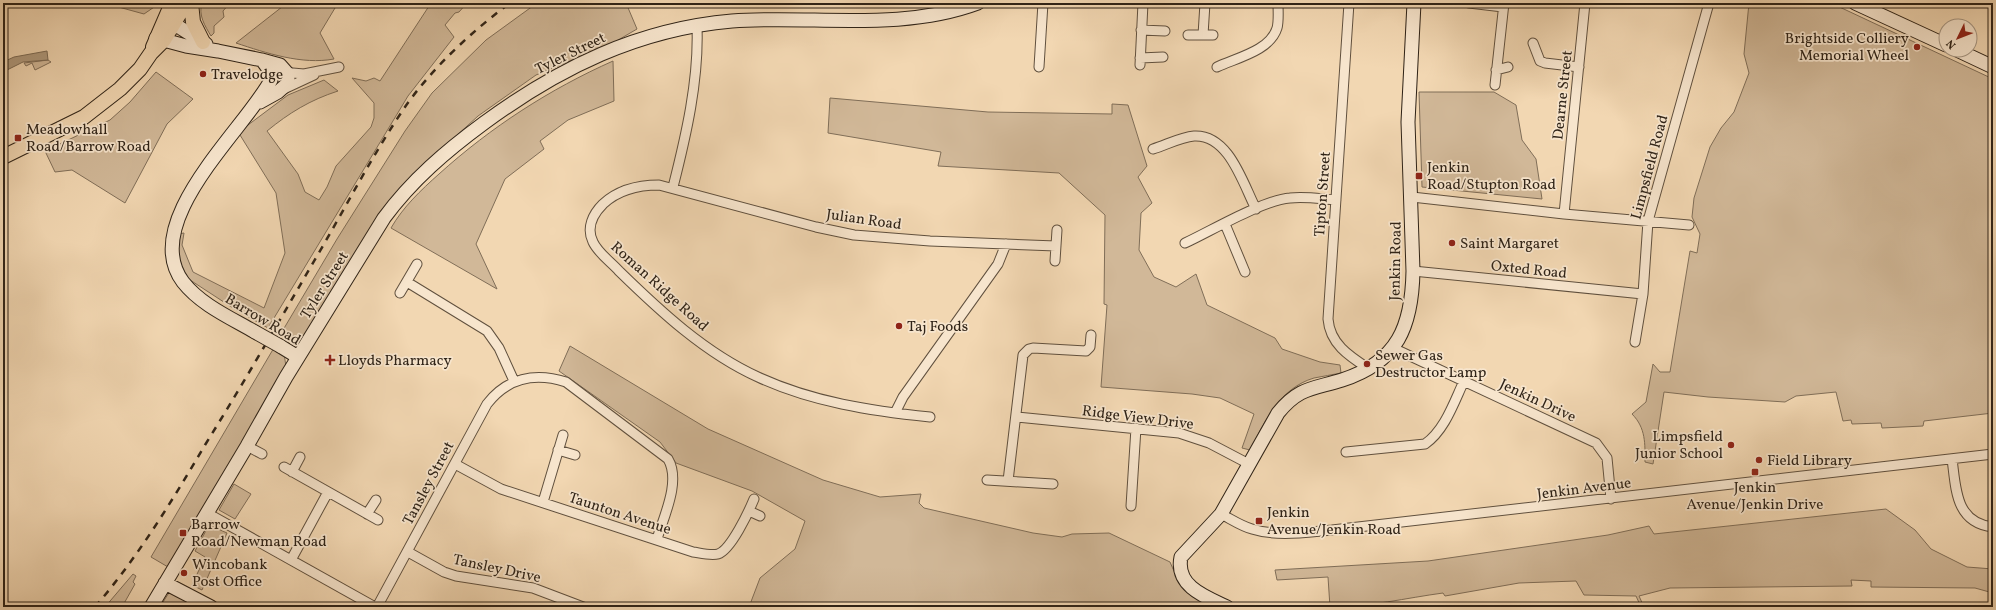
<svg xmlns="http://www.w3.org/2000/svg" width="1996" height="610" font-family="Vollkorn,serif">
  <style>
    .green { fill: #d1b898; stroke: #806e58 }
    .water { fill: #b09a7d; stroke: #7c6a54 }
    .lines { fill: none; stroke-linecap: round; stroke-linejoin: round }
    .street-casing { stroke: #60503e; stroke-width: 11 }
    .secondary-casing { stroke: #2f2317; stroke-width: 15 }
    .primary-casing { stroke: #2f2317; stroke-width: 16 }
    .street { stroke: #f7e5cd; stroke-width: 9 }
    .secondary { stroke: #f7e5cd; stroke-width: 13 }
    .primary { stroke: #f2d7b2; stroke-width: 14 }
    .rail { stroke: #2f2317; stroke-width: 2.5; stroke-dasharray: 7 7; stroke-linecap: butt }
    .secondary-bridge-casing { stroke: #2f2317; stroke-width: 15; stroke-linecap: butt }
    .secondary-bridge { stroke: #f7e5cd; stroke-width: 13 }
    .poi-dot { fill: #8f2418; stroke: #f7e5cd; stroke-width: 1.5 }
    .labels { text-anchor: middle; stroke-width: 3.5; stroke-linejoin: round; paint-order: stroke }
    .poi-label { font-size: 15px; fill: #2f2317; stroke: #f7e5cd; text-anchor: start }
    .street-label { font-size: 15px; fill: #2f2317; stroke: #f7e5cd }
  </style>
  <rect width="100%" height="100%" fill="#f2d7b2"/>
  <filter id="stains"><feTurbulence type="fractalNoise" baseFrequency=".005" numOctaves="4"/><feColorMatrix values="0 0 0 0 .2 0 0 0 0 .09 0 0 0 0 .02 0 0 0 .5 -.17"/></filter>
  <radialGradient id="worn" r=".72"><stop offset=".6" stop-color="#630" stop-opacity="0"/><stop offset="1" stop-color="#630" stop-opacity=".3"/></radialGradient>
  <path class="green" d="M104,3H160L144,14Z
    M202,3H230L223,11L224,17L214,26V33L211,36C205,26 198,15 202,3Z
    M287,3H338L320,33L334,59C302,65 266,53 236,43Z
    M431,3H467L459,12L455,13L445,25L454,37L408,96L268,328L233,308L187,278L177,260L178,234L184,233L182,245L193,272L264,308L285,253L276,193L240,135V131L288,95L324,80L338,91C310,100 289,113 267,131L298,174L305,192L319,200L327,187L336,166L371,127L374,118V103L352,78L366,81L374,78L380,81Z
    M537,3H626L637,29L613,43L536,75L478,116L430,160L303,341L283,330L337,239L405,131L432,93L486,40Z
    M1749,3H1831L1993,79V413L1924,421L1923,426L1882,428L1881,423L1852,424L1851,420L1843,421L1836,392L1796,396L1785,402L1708,397L1664,392L1653,464L1645,462C1645,444 1646,428 1632,414L1646,402L1653,364L1660,372H1670L1690,251L1697,253L1700,234L1692,217L1694,198L1710,147L1721,128L1734,112L1749,73L1744,54Z
    M48,60L51,62L35,70L32,63L26,66L24,63Z
    M613,61L614,101L568,120L540,141L544,149L505,179L476,244L497,289L391,228C403,207 421,190 439,174C491,127 550,89 613,61Z
    M156,72L193,99L167,124L125,203L72,170L55,172L45,151L110,120L130,102Z
    M1419,92H1494L1516,105L1522,140L1536,159L1542,199L1422,187Z
    M830,98L988,112L1112,114V104L1128,105L1147,166L1138,177L1152,203L1141,213L1139,250L1154,277L1176,287L1196,274L1207,305L1275,338L1282,349L1320,362L1340,365L1341,373C1332,375 1323,376 1314,378C1280,388 1265,421 1250,450L1242,448L1254,414L1220,398L1192,394L1101,387L1107,305L1104,304L1105,215L1059,173L938,166L941,152L828,133Z
    M275,346L284,353L286,367L282,378L168,567L151,557Z
    M570,346L708,429L823,480L880,497L921,494L919,503L924,508L1033,533L1062,537L1072,534L1109,533L1170,562C1183,593 1190,592 1218,607H749L760,578L795,549L805,521L752,491L676,463L660,442L559,371Z
    M234,484L251,494L235,519L219,510Z
    M1886,509L1915,530L1931,549L1967,567L1993,569V593L1975,588L1871,587V581L1851,580L1852,586L1670,588L1639,596L1644,607H1641L1636,596L1584,595L1576,581L1519,583L1445,596L1443,593C1406,598 1369,607 1331,607H1330L1328,577L1277,580L1275,570L1428,561L1608,535L1649,526L1654,534Z
    M209,525L227,533L202,590L192,585L205,557L195,551Z
    M133,574L136,576L133,582L135,584L122,607H105Z
    M170,591L198,607H160Z"/>
  <path class="water" d="M47,51L48,60L23,62L3,72V62L14,57Z"/>
  <g class="lines">
    <defs>
      <path id="street" d="M1349,3L1328,319C1330,344 1349,356 1369,369
        M1469,3L1503,7
        M1141,30L1165,31
        M1188,35H1213
        M1203,35L1205,3
        M1533,43L1540,61L1545,63L1579,67
        M1140,58L1163,57
        M1140,65L1143,3
        M1039,67L1043,3
        M1217,67C1236,58 1270,51 1277,28C1279,21 1278,11 1278,3
        M1496,70L1508,67
        M270,71L304,74L339,67
        M1495,85L1504,3
        M284,89L314,75
        M1153,149C1166,145 1181,137 1194,136C1229,134 1243,184 1256,209
        M673,187C686,136 699,80 697,27
        M1412,197L1564,214L1689,225
        M1564,214L1585,3
        M1225,224L1245,272
        M1185,243C1211,231 1263,200 1290,198C1305,196 1321,199 1336,200
        M1055,261L1057,230
        M1413,271L1643,294
        M407,282L487,331L499,348L514,381
        M400,293L417,264
        M1635,342L1643,294L1648,221L1709,3
        M1393,348L1596,443L1607,458L1611,499
        M895,413L903,397L998,264L1006,244
        M930,417C871,411 812,402 758,377C705,353 660,311 619,271C611,262 598,253 593,242C586,228 593,214 603,204C619,189 638,185 659,185L816,227L854,235L930,241L1056,246
        M1017,417L1179,433L1209,443L1249,464
        M247,446L262,454
        M558,450L575,455
        M1346,452L1425,444C1445,430 1454,402 1464,381
        M1952,459C1956,488 1955,523 1993,527
        M455,464L501,489L693,552C700,553 711,556 718,554C731,550 749,511 754,499
        M284,467L378,520
        M292,472L300,457
        M987,480L1053,484
        M1008,481L1023,355L1029,349L1033,348L1086,351L1090,347L1091,335
        M543,502L563,435
        M1131,506L1136,428
        M749,511L760,516
        M207,513L375,607
        M367,514L376,500
        M1221,514C1231,519 1241,526 1252,529C1277,537 1307,532 1332,530L1993,454
        M408,552L444,572L456,576L533,588L583,607
        M291,560L328,492
        M377,607L487,404C507,378 535,372 566,382L668,459C681,481 664,516 657,539"/>
      <path id="secondary" d="M1855,3L1946,45
        M163,25L179,27L206,44
        M156,38L186,46L218,51L262,60L280,65L288,74V83L278,92L260,102
        M1957,50L1993,67
        M255,332C231,318 201,305 183,282C138,222 245,129 271,80L270,71L262,60
        M280,346L298,357
        M165,583L211,607
        M151,607L247,446L286,377L384,218C412,180 446,151 484,123C559,68 638,29 732,21C813,15 900,32 978,3
        M1227,607C1205,597 1175,586 1181,557L1221,514L1278,413C1299,387 1313,389 1342,380C1398,362 1412,326 1413,271L1408,122L1414,3"/>
      <path id="primary" d="M191,3L193,22L203,42
        M153,47L172,3
        M3,157L84,117L120,89L140,69L151,53L164,40L186,3"/>
    </defs>
    <use href="#street" class="street-casing"/>
    <use href="#secondary" class="secondary-casing"/>
    <use href="#primary" class="primary-casing"/>
    <use href="#street" class="street"/>
    <use href="#secondary" class="secondary"/>
    <use href="#primary" class="primary"/>
    <path class="rail" d="M95,607C138,557 172,501 205,445C246,379 285,311 324,244C350,199 374,153 403,110C429,71 472,31 510,3"/>
    <defs>
      <path id="secondary-bridge" d="M255,332L280,346"/>
    </defs>
    <use href="#secondary-bridge" class="secondary-bridge-casing"/>
    <use href="#secondary-bridge" class="secondary-bridge"/>
  </g>
  <g class="poi-dot">
    <circle cx="1917" cy="47" r="4"/>
    <circle cx="203" cy="74" r="4"/>
    <rect x="14" y="134" width="8" height="8" rx="2"/>
    <rect x="1415" y="172" width="8" height="8" rx="2"/>
    <circle cx="1452" cy="243" r="4"/>
    <circle cx="899" cy="326" r="4"/>
    <path d="M328 354h4v4h4v4h-4v4h-4v-4h-4v-4h4z"/>
    <circle cx="1367" cy="364" r="4"/>
    <circle cx="1731" cy="445" r="4"/>
    <circle cx="1759" cy="460" r="4"/>
    <rect x="1751" y="468" width="8" height="8" rx="2"/>
    <rect x="1255" y="517" width="8" height="8" rx="2"/>
    <rect x="179" y="529" width="8" height="8" rx="2"/>
    <circle cx="184" cy="573" r="4"/>
  </g>
  <g class="labels">
    <g class="poi-label">
      <text x="1909" y="43" text-anchor="end">Brightside Colliery<tspan x="1909" dy="17">Memorial Wheel</tspan></text>
      <text x="211" y="79">Travelodge</text>
      <text x="26" y="134">Meadowhall<tspan x="26" dy="17">Road/Barrow Road</tspan></text>
      <text x="1427" y="172">Jenkin<tspan x="1427" dy="17">Road/Stupton Road</tspan></text>
      <text x="1460" y="248">Saint Margaret</text>
      <text x="907" y="331">Taj Foods</text>
      <text x="1375" y="360">Sewer Gas<tspan x="1375" dy="17">Destructor Lamp</tspan></text>
      <text x="338" y="365">Lloyds Pharmacy</text>
      <text x="1723" y="441" text-anchor="end">Limpsfield<tspan x="1723" dy="17">Junior School</tspan></text>
      <text x="1767" y="465">Field Library</text>
      <text x="1755" y="492" text-anchor="middle">Jenkin<tspan x="1755" dy="17">Avenue/Jenkin Drive</tspan></text>
      <text x="1267" y="517">Jenkin<tspan x="1267" dy="17">Avenue/Jenkin Road</tspan></text>
      <text x="191" y="529">Barrow<tspan x="191" dy="17">Road/Newman Road</tspan></text>
      <text x="192" y="569">Wincobank<tspan x="192" dy="17">Post Office</tspan></text>
    </g>
    <g class="street-label">
      <text transform="translate(570 53) rotate(-26)" y="5">Tyler Street</text>
      <text transform="translate(1562 95) rotate(-84)" y="5">Dearne Street</text>
      <text transform="translate(1649 167) rotate(-75)" y="5">Limpsfield Road</text>
      <text transform="translate(1322 194) rotate(-86)" y="5">Tipton Street</text>
      <text transform="translate(864 219) rotate(8)" y="5">Julian Road</text>
      <text transform="translate(1395 261) rotate(-89)" y="5">Jenkin Road</text>
      <text transform="translate(1529 269) rotate(6)" y="5">Oxted Road</text>
      <text transform="translate(324 285) rotate(-58)" y="5">Tyler Street</text>
      <text transform="translate(660 286) rotate(42)" y="5">Roman Ridge Road</text>
      <text transform="translate(263 319) rotate(31)" y="5">Barrow Road</text>
      <text transform="translate(1538 400) rotate(25)" y="5">Jenkin Drive</text>
      <text transform="translate(1138 417) rotate(7)" y="5">Ridge View Drive</text>
      <text transform="translate(428 483) rotate(-62)" y="5">Tansley Street</text>
      <text transform="translate(1584 488) rotate(-7)" y="5">Jenkin Avenue</text>
      <text transform="translate(620 513) rotate(18)" y="5">Taunton Avenue</text>
      <text transform="translate(497 568) rotate(12)" y="5">Tansley Drive</text>
    </g>
  </g>
  <rect width="1996" height="610" fill="none" stroke="#f2d7b2" stroke-width="16"/>
  <rect x="4" y="4" width="1988" height="602" fill="none" stroke="#2f2317" stroke-width="2"/>
  <rect x="8" y="8" width="1980" height="594" fill="none" stroke="#2f2317"/>
  <g transform="translate(1958 38) rotate(227)"><circle r="19" fill="#f7e5cd" stroke="#a79784"/>
  <path d="M0-3L7 15L0 10L-7 15Z" fill="#8f2418"/>
  <text y="-6" font-size="11" font-weight="bold" text-anchor="middle" fill="#2f2317">N</text>
  </g>
  <rect width="100%" height="100%" filter="url(#stains)"/>
  <rect width="100%" height="100%" fill="url(#worn)"/>
</svg>
